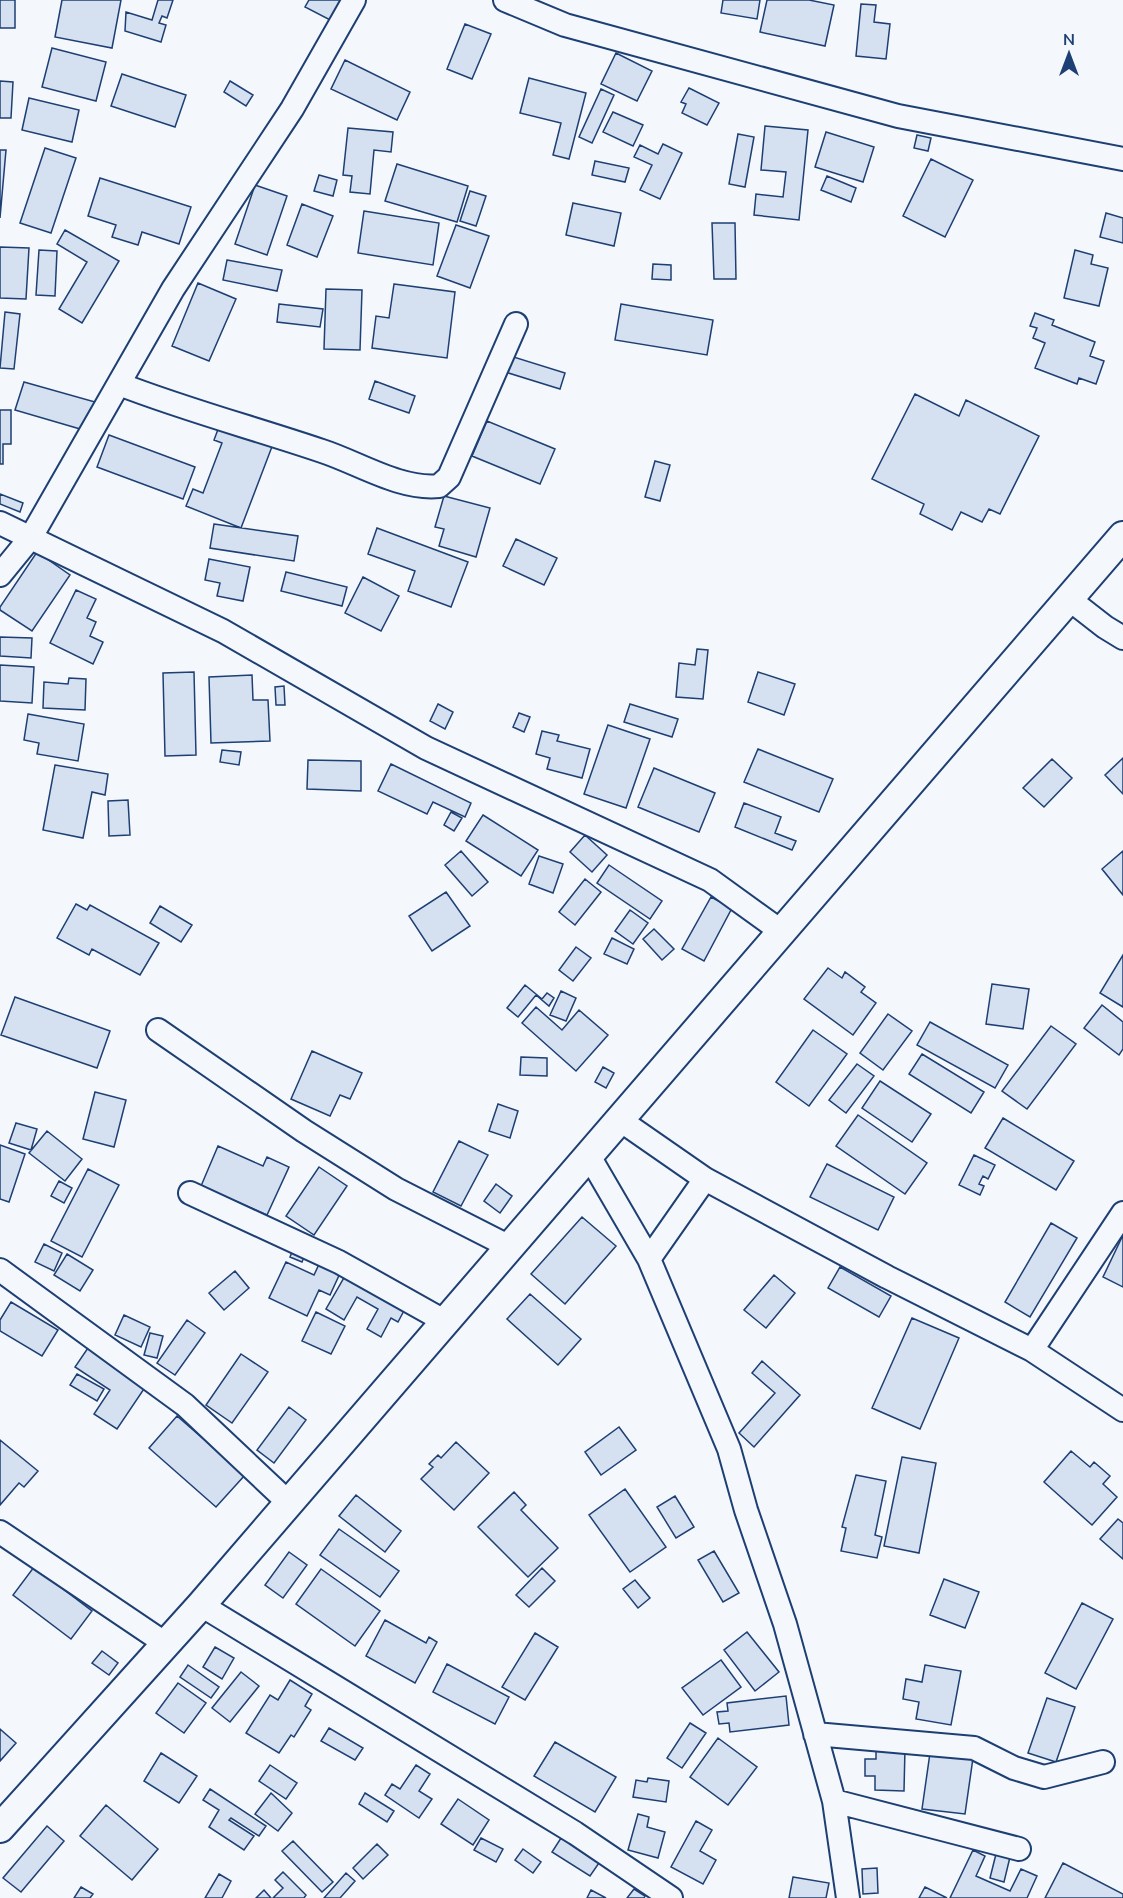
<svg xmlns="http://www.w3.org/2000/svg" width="1123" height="1898" font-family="'Nunito Sans',sans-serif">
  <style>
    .building { fill: #d5e0f0; stroke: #1d3f73; stroke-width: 1.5 }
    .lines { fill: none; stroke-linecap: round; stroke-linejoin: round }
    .minor-casing { stroke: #1d3f73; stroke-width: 26 }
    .major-casing { stroke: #1d3f73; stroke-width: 32 }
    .minor { stroke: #f4f7fb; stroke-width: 22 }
    .major { stroke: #f4f7fb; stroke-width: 28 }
  </style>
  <rect width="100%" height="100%" fill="#f4f7fb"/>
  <path class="building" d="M0,0H15V28H0Z
    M62,0H121L112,48L55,37Z
    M158,0H173L167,18L162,16L159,23L166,25L161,42L125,31L126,12L152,20Z
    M309,0H346L334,22L305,7Z
    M723,0H760L757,19L721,13Z
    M767,0H809L834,5L825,46L760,32Z
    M861,4L876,5L874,22L890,24L886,59L856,56Z
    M465,24L491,34L472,79L447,69Z
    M52,48L106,62L96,101L42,87Z
    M616,53L652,71L637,101L601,84Z
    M345,60L410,92L397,120L331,89Z
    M122,74L186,95L175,127L111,106Z
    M529,78L586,93L569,159L553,155L561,123L520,113Z
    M0,81L13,82L11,118H0Z
    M230,81L253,95L246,106L224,92Z
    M689,88L719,103L707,125L682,113L686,104L681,102Z
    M601,89L614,95L592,143L579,137Z
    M29,98L79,110L72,142L22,130Z
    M613,112L643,125L633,146L603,132Z
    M765,126L808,130L799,220L754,215L756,194L783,197L786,172L761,170Z
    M348,128L393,132L391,152L374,150L370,194L350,192L352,176L343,175Z
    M826,132L874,147L863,182L815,167Z
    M738,134L754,137L745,187L729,184Z
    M917,135L931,138L928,151L914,148Z
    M663,144L682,153L660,199L640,190L652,165L634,157L640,145L658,154Z
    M45,148L76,158L51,233L20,223Z
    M0,150H6L0,218Z
    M931,159L973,180L945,237L903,216Z
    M595,161L629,168L625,182L592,175Z
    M397,164L468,186L457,222L385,201Z
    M319,175L337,180L333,196L314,191Z
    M827,176L856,188L851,202L821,190Z
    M100,178L191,207L179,244L142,232L138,245L112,237L116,225L88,216Z
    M255,185L287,196L267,255L235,244Z
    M470,191L486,196L476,226L460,221Z
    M573,203L621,213L614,246L566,235Z
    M302,204L333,216L317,257L287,245Z
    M364,211L439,223L433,265L358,253Z
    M1106,213L1123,218V243L1100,237Z
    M712,223H735L736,279H714Z
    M456,225L489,236L470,288L437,276Z
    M65,230L119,261L82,323L59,309L87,262L57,244Z
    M0,247L29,248L26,299L0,298Z
    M39,250L57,251L55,296L36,295Z
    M1075,250L1093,255L1091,264L1108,268L1099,306L1064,298Z
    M227,260L282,270L277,291L223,280Z
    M653,264L671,265V280L652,279Z
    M198,283L236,299L209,361L172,346Z
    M394,284L455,292L447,358L372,348L376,316L389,318Z
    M326,289L362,290L360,350L324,349Z
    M279,304L323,309L320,327L277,322Z
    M621,304L713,320L707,355L615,340Z
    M5,312L20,314L14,369L0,368Z
    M1035,313L1054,320L1052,325L1095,342L1090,356L1104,361L1096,384L1079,378L1077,384L1035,368L1045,343L1033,338L1037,328L1030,326Z
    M507,355L565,373L560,389L502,371Z
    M375,381L415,396L409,413L369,399Z
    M24,382L95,402L87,431L15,410Z
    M915,394L959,416L966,400L1039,436L1000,514L989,509L982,522L961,512L952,530L920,514L924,504L872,479Z
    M0,410H11V444H3V464H0Z
    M487,421L555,449L540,484L472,456Z
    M220,424L273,444L241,528L186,506L193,489L203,493L222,443L214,440Z
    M109,435L195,467L183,499L97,467Z
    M655,461L670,465L660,501L645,497Z
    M0,494L23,503L20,512L0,504Z
    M444,496L490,508L476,557L439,546L444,529L435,527Z
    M214,524L298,536L294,561L210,548Z
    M377,528L468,562L451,607L408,591L415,571L368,554Z
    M516,539L557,558L544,585L503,566Z
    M37,552L70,575L32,631L0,610V607Z
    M209,559L250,567L243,601L217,596L220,583L205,580Z
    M286,572L347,587L342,606L281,591Z
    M363,577L399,596L381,631L345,613Z
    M76,590L96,599L87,618L96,622L90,636L103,642L93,664L50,643Z
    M0,637L32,638L31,658L0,656Z
    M697,649L708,650L703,699L676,697L679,663L695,665Z
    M0,665L34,667L32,703L0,701Z
    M194,672L196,755L165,756L163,673Z
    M758,672L795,684L784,715L748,702Z
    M252,675L253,700H268L270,741L211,743L209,677Z
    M69,678L86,679L85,710L43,708L44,682L68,684Z
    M284,686L285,705H276L275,687Z
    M438,704L453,712L445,729L430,721Z
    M630,704L678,719L672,737L624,722Z
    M519,713L530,717L524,732L513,727Z
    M28,714L84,724L78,761L37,754L39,743L24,740Z
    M608,725L650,739L626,808L584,794Z
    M542,731L559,735L557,741L590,749L582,778L547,769L550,758L536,754Z
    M758,749L833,779L819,812L744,782Z
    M222,750L241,752L239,765L220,762Z
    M1123,758V794L1105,775Z
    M1052,759L1072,778L1044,807L1023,788Z
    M308,760L361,761V791L307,789Z
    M391,764L471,803L465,817L433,802L427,814L378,791Z
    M55,765L108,774L105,795L92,792L83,838L43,830Z
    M654,768L715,793L699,832L638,807Z
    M128,800L130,835L109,836L108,801Z
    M744,803L781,817L775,833L796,841L792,850L735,827Z
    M451,812L462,818L454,831L444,825Z
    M483,815L538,850L521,876L466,841Z
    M585,835L607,855L592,872L570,852Z
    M461,851L488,882L472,896L445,865Z
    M1123,851V895L1102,869Z
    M539,856L563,864L553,893L529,884Z
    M609,865L662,901L650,919L597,883Z
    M585,879L601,892L575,925L559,912Z
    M446,892L470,926L432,951L409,916Z
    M711,897L732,908L704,961L682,949Z
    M76,904L87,910L90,905L159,943L140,975L92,949L89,955L57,938Z
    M160,906L192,925L181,942L150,923Z
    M630,910L648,923L633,944L615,931Z
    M654,929L674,949L662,960L643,939Z
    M612,938L634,949L627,964L604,954Z
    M576,947L591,958L573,981L559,970Z
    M1123,955V1007L1100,993Z
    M828,968L842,978L845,972L865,987L861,992L876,1003L853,1035L804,999Z
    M992,984L1029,989L1023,1029L986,1024Z
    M525,985L542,999L547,993L554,998L549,1006L536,995L518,1017L507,1008Z
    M561,991L576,998L566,1021L550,1015Z
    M15,997L110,1031L97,1068L1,1035Z
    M1102,1005L1123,1022V1049L1119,1055L1084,1028Z
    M536,1007L562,1030L579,1010L608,1035L576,1071L522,1023Z
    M888,1014L912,1031L883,1070L860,1053Z
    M930,1022L1008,1065L995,1088L917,1045Z
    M1051,1026L1076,1044L1027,1109L1002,1091Z
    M813,1030L847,1054L809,1106L776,1082Z
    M312,1051L362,1073L350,1099L340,1095L330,1116L291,1099Z
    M922,1054L984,1092L971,1113L909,1074Z
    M521,1057L547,1058V1076L520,1075Z
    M857,1064L874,1076L846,1113L829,1100Z
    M603,1067L614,1073L606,1088L595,1082Z
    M880,1081L931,1114L912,1142L862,1108Z
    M95,1092L126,1100L114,1147L83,1139Z
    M498,1104L518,1111L510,1138L489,1131Z
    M858,1115L927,1163L905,1194L836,1146Z
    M1003,1118L1074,1161L1056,1190L985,1148Z
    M16,1123L37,1129L31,1150L9,1143Z
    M47,1131L82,1159L65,1181L29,1153Z
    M459,1141L488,1155L461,1206L433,1192Z
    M0,1145L25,1154L9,1202L0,1199Z
    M218,1146L263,1166L267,1157L289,1167L267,1215L201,1186Z
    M974,1155L995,1165L988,1179L983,1176L979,1184L984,1186L980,1195L959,1185Z
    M827,1164L894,1197L878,1230L810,1197Z
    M319,1167L347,1186L314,1235L286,1216Z
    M88,1169L119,1185L82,1257L51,1241Z
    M59,1181L72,1188L64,1203L51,1196Z
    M496,1184L512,1196L500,1213L484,1201Z
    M582,1217L616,1246L565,1304L531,1274Z
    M1051,1223L1077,1238L1030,1317L1005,1302Z
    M1123,1235V1287L1103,1277Z
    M296,1242L308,1247L302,1262L290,1257Z
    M44,1244L62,1253L54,1271L35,1262Z
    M67,1254L93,1270L80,1291L54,1275Z
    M321,1260L342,1269L330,1295L319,1290L307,1316L269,1298L286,1262L314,1275Z
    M840,1267L891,1296L879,1317L828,1288Z
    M349,1269L408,1303L398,1322L391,1318L381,1337L367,1329L378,1309L357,1297L344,1320L326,1309Z
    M235,1271L249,1288L224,1310L209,1293Z
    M774,1275L795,1293L766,1328L744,1310Z
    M530,1294L581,1339L558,1365L507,1319Z
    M11,1302L58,1330L42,1356L0,1331V1320Z
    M316,1312L345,1326L331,1354L302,1341Z
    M124,1315L150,1327L141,1347L115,1335Z
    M912,1318L959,1338L920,1429L872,1408Z
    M187,1320L205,1333L175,1375L157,1363Z
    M150,1333L163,1336L157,1358L144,1355Z
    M90,1345L148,1383L117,1429L94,1414L110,1390L75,1367Z
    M241,1354L268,1372L232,1423L206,1405Z
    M762,1361L800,1395L754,1447L739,1433L775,1393L752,1373Z
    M77,1374L104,1389L97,1401L70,1385Z
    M289,1407L306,1420L274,1463L257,1450Z
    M177,1416L245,1475L216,1507L149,1448Z
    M619,1427L636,1450L601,1475L585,1452Z
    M0,1440L38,1471L24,1487L19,1483L0,1505Z
    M456,1442L489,1473L454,1510L421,1479L433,1467L429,1464L438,1455L441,1458Z
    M1071,1451L1090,1467L1094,1462L1110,1476L1103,1484L1117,1497L1092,1525L1044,1482Z
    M902,1457L936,1463L919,1553L884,1546Z
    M856,1475L886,1481L875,1535L882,1537L877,1558L841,1551L846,1528L842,1527Z
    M625,1489L666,1547L630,1572L589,1515Z
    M514,1492L526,1505L521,1510L558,1548L528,1577L478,1527Z
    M356,1495L401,1531L385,1552L339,1516Z
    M675,1496L694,1527L676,1538L657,1507Z
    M1118,1519L1123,1523V1559L1100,1539Z
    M339,1529L399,1571L380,1597L320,1555Z
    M714,1551L739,1593L723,1602L698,1560Z
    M289,1552L307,1565L283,1598L265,1585Z
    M34,1567L92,1611L71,1639L13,1595Z
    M542,1568L555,1581L529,1607L516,1595Z
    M321,1569L380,1611L355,1646L296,1604Z
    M944,1579L979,1592L965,1628L930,1615Z
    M635,1580L650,1598L638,1608L623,1589Z
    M1082,1603L1113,1619L1076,1689L1045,1673Z
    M385,1620L426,1643L429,1637L437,1642L415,1683L366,1656Z
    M747,1632L779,1672L755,1691L724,1650Z
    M535,1633L558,1647L525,1700L502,1687Z
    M215,1647L234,1658L222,1679L203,1667Z
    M102,1651L118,1663L109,1675L92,1663Z
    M721,1660L741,1687L703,1715L682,1688Z
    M447,1664L509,1697L495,1724L433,1692Z
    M188,1665L219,1687L211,1698L180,1677Z
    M925,1665L961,1671L951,1725L916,1719L919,1702L903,1699L906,1679L922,1682Z
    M241,1672L259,1686L230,1722L212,1708Z
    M290,1680L312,1694L305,1706L311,1710L294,1737L291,1735L279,1753L246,1733L270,1695L278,1700Z
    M178,1683L206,1703L184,1733L156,1713Z
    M786,1696L789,1725L730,1732L729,1723L719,1724L717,1712L728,1711L727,1703Z
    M1047,1698L1075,1707L1056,1762L1028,1753Z
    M690,1723L706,1733L682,1768L667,1758Z
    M329,1728L363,1748L355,1760L321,1741Z
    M0,1729L16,1743L0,1761Z
    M718,1738L757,1767L728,1805L690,1777Z
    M555,1742L616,1777L595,1812L534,1776Z
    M876,1748H905L904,1791L875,1790V1776H865V1759H876Z
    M161,1753L197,1776L179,1803L144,1781Z
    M930,1753L973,1758L965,1814L922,1809Z
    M270,1765L297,1783L286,1799L259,1781Z
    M416,1765L430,1774L419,1791L432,1799L419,1818L385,1795L392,1784L400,1789Z
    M648,1778L669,1781L666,1802L633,1797L636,1780L647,1782Z
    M210,1789L266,1826L259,1836L231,1818L229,1820L254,1836L244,1850L209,1827L219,1810L203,1800Z
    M271,1793L292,1813L278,1831L255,1814Z
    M365,1793L394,1811L387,1822L359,1804Z
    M458,1799L489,1820L473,1845L441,1824Z
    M106,1805L158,1849L132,1880L80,1836Z
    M638,1814L649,1817L647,1827L665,1832L658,1858L628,1850Z
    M696,1821L712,1830L700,1851L716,1860L703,1884L671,1867Z
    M47,1826L64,1841L21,1892L3,1878Z
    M481,1838L503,1849L496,1862L474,1850Z
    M561,1838L599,1863L590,1876L552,1852Z
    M293,1841L333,1882L322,1892L282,1851Z
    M377,1844L388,1855L363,1879L353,1868Z
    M523,1849L541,1862L533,1873L515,1860Z
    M973,1850L985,1856L976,1876L1010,1891L1021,1869L1037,1876L1027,1898H950Z
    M996,1854L1010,1857L1004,1882L990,1878Z
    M1063,1863L1123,1894V1898H1045Z
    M877,1868L878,1893L863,1894L862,1869Z
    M283,1872L306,1895L304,1898H273L283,1888L275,1880Z
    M346,1873L355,1881L340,1898H324Z
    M219,1874L231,1881L222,1898H205Z
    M793,1877L829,1883L826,1898H789Z
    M81,1887L93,1894L90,1898H74Z
    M925,1887L947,1898H919Z
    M634,1889L645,1896L644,1898H627Z
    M264,1890L271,1898H256Z
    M591,1890L606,1898H587Z"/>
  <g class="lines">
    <defs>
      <path id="minor" d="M505,0L565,25L898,116L1123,159
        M119,384C186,410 254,428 322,451C359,463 400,490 439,486L449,477L516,324
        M0,523L223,631L426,748L710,880L782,932
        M0,575L31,537L173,289L292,109L354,0
        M1069,599L1105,627L1123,638
        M158,1030L304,1131L396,1189L510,1247
        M620,1120L705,1179L887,1277L1032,1350L1123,1410
        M589,1156L649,1259L729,1449L746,1510L785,1624L834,1801L848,1898
        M190,1193L339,1262L446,1322
        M649,1259L705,1179
        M0,1270L185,1405L289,1503
        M1032,1350L1123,1213
        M0,1532L166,1644
        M201,1605L575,1833L671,1898
        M815,1734L974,1748L1014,1768L1044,1777L1103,1762
        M834,1801L1019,1849"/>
      <path id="major" d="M0,1828L201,1605L1123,536"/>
    </defs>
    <use href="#minor" class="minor-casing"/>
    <use href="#major" class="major-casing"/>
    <use href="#minor" class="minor"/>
    <use href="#major" class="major"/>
  </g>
  <g transform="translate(1069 54)" stroke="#f4f7fb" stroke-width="4.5" paint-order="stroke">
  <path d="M0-4.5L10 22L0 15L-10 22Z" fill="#1d3f73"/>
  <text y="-9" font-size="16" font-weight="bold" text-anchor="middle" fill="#1d3f73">N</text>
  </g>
</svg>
